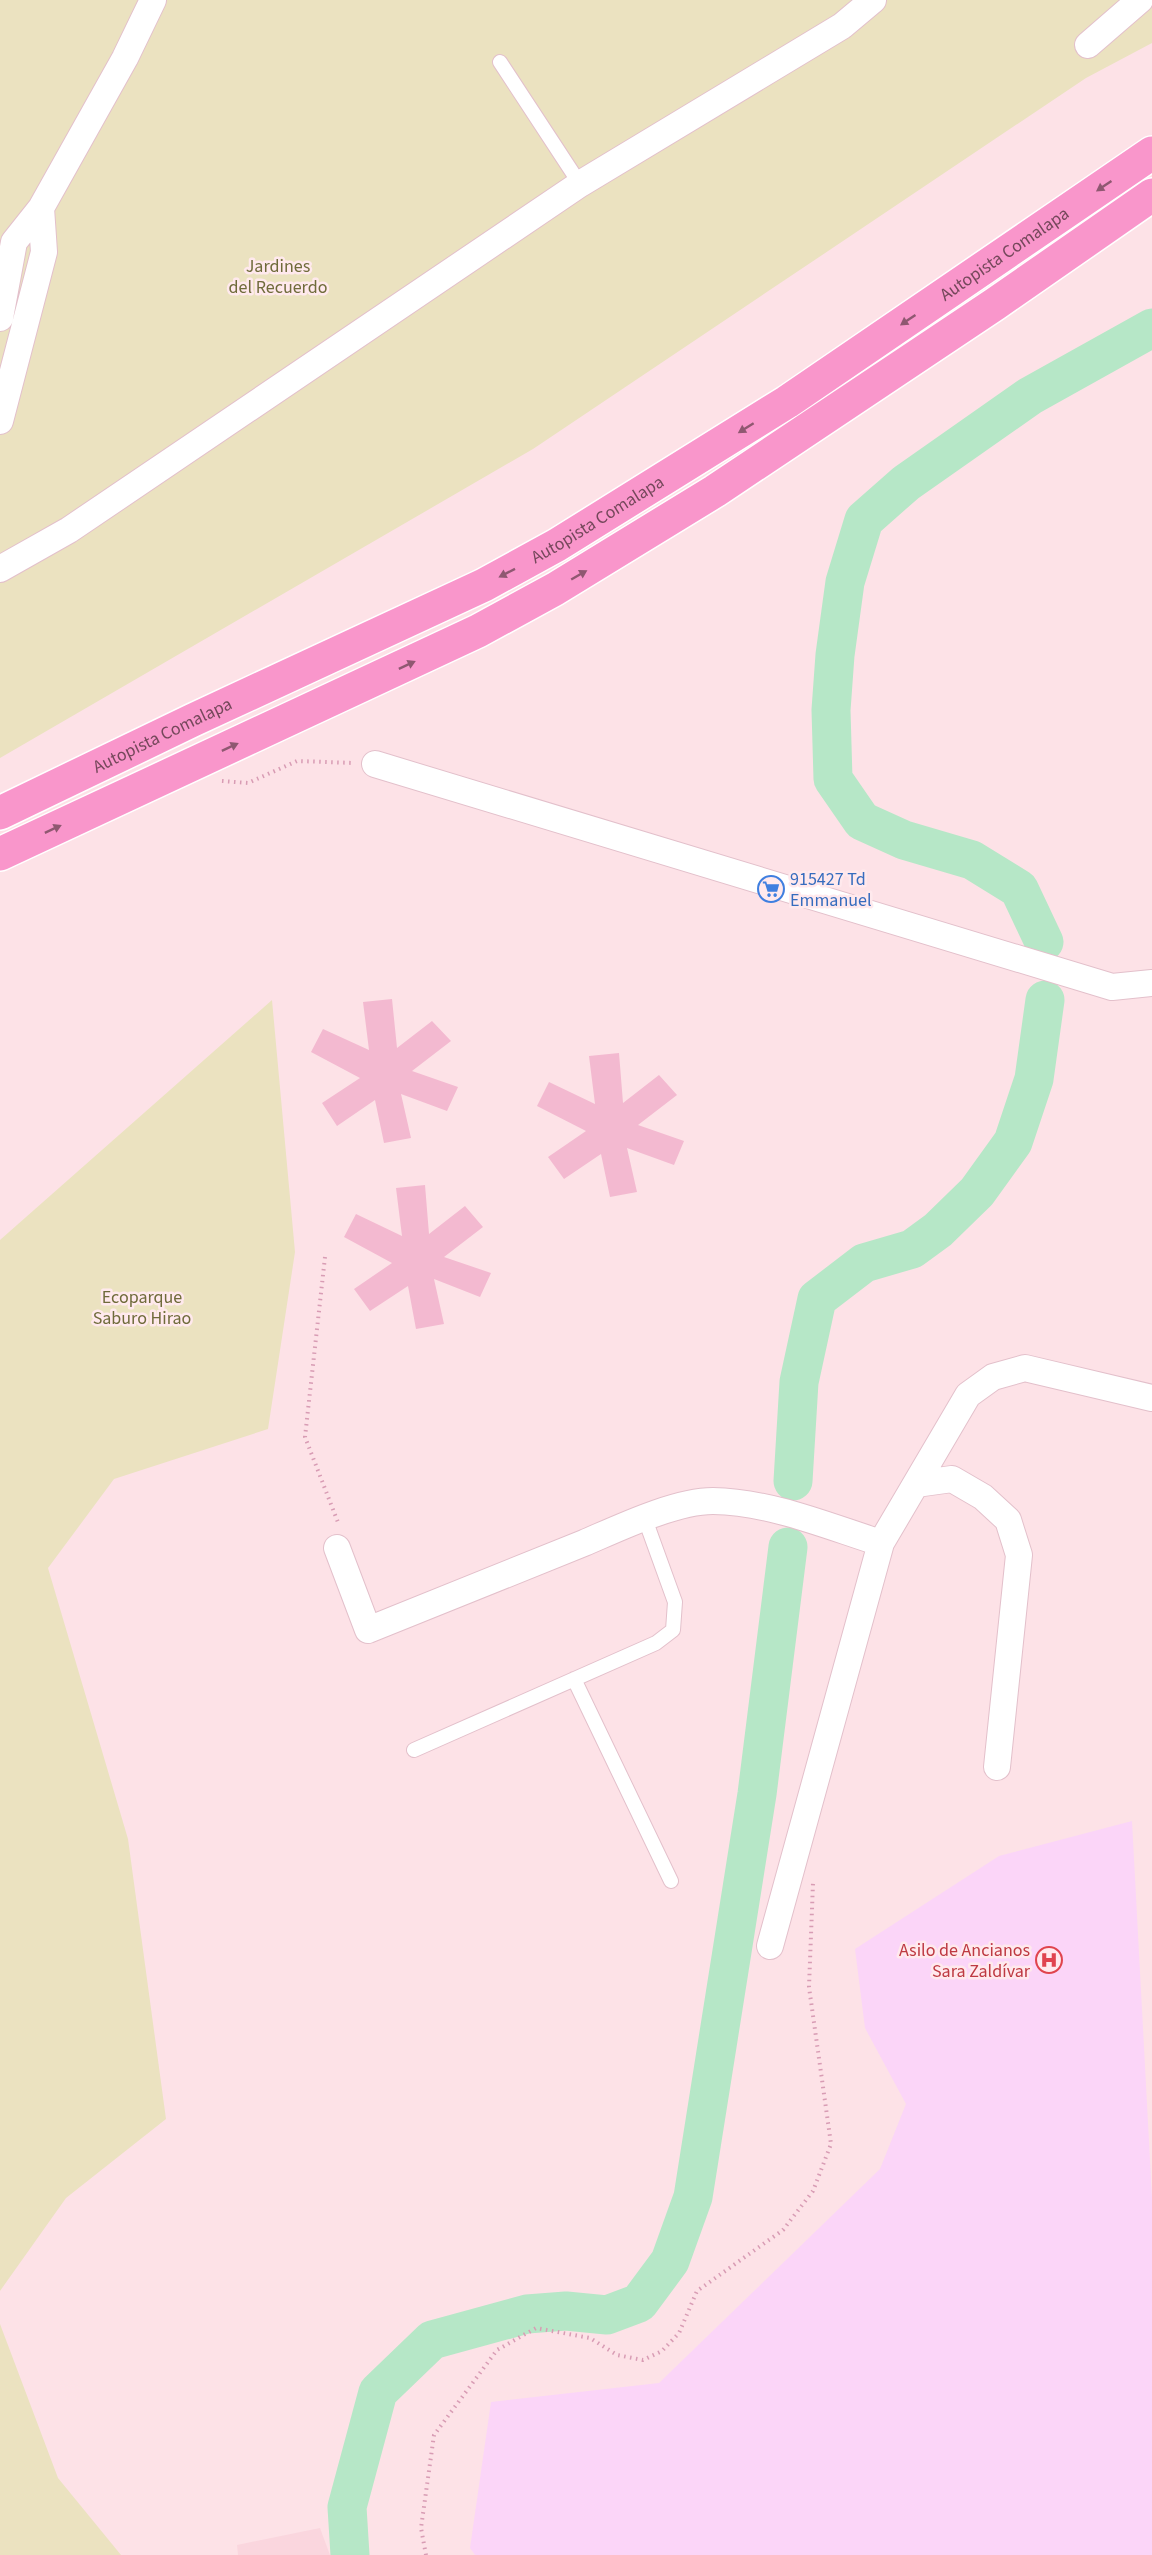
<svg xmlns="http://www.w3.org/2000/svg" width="1152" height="2555" font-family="'Source Sans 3',sans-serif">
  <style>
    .residential { fill: #fad6de }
    .medical { fill: #fbd5f8 }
    .green { fill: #ebe2c0 }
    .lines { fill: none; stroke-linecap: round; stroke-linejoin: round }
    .river { stroke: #b6e7c7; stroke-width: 39 }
    .building { fill: #f3b9d0 }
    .lane-casing { stroke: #e3c0cb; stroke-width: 16 }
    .street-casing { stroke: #e3c0cb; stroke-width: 28 }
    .highway-casing { stroke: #fff; stroke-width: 36 }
    .path { stroke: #d89cb4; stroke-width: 4; stroke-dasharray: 1.5 4.5; stroke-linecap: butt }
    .lane { stroke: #fff; stroke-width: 14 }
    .street { stroke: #fff; stroke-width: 26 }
    .highway { stroke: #f996cb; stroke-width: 33 }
    .oneway { fill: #8f5871 }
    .labels { text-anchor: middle; stroke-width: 5; stroke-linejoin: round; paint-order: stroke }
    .street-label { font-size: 18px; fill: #75485b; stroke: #ffe9ed }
    .park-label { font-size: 18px; fill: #6f6b3a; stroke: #ffe9ed }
    .shop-label { font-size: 18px; fill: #366cbe; stroke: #ffe9ed; text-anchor: start }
    .health-label { font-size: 18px; fill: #be3a42; stroke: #ffe9ed; text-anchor: end }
  </style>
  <rect width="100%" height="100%" fill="#fde2e7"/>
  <path class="residential" d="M320,2528L330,2555H238L237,2545Z"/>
  <path class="medical" d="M1132,1821L1152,2198V2555H475L470,2548L491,2402L659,2383L880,2169L906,2104L865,2028L855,1949L999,1856Z"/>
  <path class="green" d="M0,0H1152V43L1086,78L533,449L0,758Z
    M272,1000L295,1252L268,1429L114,1479L48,1568L128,1839L166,2119L66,2198L0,2291V1240Z
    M0,2324L58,2478L121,2555H0Z"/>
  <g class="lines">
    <path class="river" d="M1044,942L1019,889L972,860L904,840L862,821L833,779L831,710L835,655L845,582L864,520L906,483L1030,396L1152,328
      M793,1481L799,1382L817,1299L864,1263L912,1249L938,1230L977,1192L1013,1142L1034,1079L1045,1000
      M350,2555L347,2507L378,2392L432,2340L527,2314L566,2311L607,2315L639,2303L670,2261L693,2197L757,1794L788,1547"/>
  </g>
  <path class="building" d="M392,999L397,1048L432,1021L451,1041L412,1071L458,1087L447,1111L401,1094L411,1138L384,1143L375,1100L337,1126L322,1103L360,1078L311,1052L323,1029L369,1050L363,1002Z
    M619,1053L623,1103L659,1075L677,1095L638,1125L684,1141L674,1165L627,1148L637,1192L610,1197L601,1154L564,1179L548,1157L586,1131L537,1106L549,1082L595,1104L589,1056Z
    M425,1185L429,1234L465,1206L483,1227L444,1257L491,1273L480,1297L434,1279L444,1324L416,1329L408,1286L370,1311L354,1289L392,1263L344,1237L356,1214L402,1236L396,1188Z"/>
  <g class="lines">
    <defs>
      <path id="lane" d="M500,62L580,184
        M574,1679L671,1881
        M414,1750L656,1643L673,1630L675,1602L645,1519"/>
      <path id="street" d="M1088,45L1140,0
        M0,318L14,242L41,208L125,58L153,0
        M0,421L44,252L41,208
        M0,569L69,530L580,184L842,26L873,0
        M375,764L1112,987L1152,983
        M916,1484L952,1479L983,1497L1008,1520L1019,1555L997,1767
        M337,1548L368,1630C440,1601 512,1572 584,1543C619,1528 675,1501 713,1501C771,1502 827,1526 881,1543
        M770,1946L881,1543L968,1395L993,1377L1025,1368L1152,1398"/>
      <g id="highway">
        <path id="s1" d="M0,813L193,720L484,585L557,545L787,402L1152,153"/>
        <path d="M0,854L478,631L555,589L715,491L995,304L1152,195"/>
      </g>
    </defs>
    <use href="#lane" class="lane-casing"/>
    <use href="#street" class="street-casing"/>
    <use href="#highway" class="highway-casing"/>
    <path class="path" d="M222,781L248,783L297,761L354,763
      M325,1257L305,1437L339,1525
      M426,2555L421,2528L434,2435L497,2350L536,2328L590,2338L617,2355L643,2360L662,2351L679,2333L697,2291L783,2230L813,2191L831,2144L809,1987L813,1883"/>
    <use href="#lane" class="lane"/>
    <use href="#street" class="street"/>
    <use href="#highway" class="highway"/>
  </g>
  <defs><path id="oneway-solid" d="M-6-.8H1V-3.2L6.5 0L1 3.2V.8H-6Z" transform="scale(1.5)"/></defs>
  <g class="oneway">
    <use href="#oneway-solid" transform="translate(1104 186) rotate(146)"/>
    <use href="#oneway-solid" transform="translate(908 320) rotate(146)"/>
    <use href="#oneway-solid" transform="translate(746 428) rotate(148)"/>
    <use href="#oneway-solid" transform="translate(507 573) rotate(153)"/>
    <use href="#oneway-solid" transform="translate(579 575) rotate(-30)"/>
    <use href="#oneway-solid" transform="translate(407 665) rotate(-25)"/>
    <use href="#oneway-solid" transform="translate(230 747) rotate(-25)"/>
    <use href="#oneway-solid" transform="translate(53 829) rotate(-25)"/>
  </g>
  <defs>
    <symbol id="supermarket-ring" viewBox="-11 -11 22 22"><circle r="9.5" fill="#ffe9ed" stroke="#3f7fe0" stroke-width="1.5"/><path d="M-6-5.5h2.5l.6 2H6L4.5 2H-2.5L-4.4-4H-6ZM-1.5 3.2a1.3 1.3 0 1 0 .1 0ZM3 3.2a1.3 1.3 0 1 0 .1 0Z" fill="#3f7fe0"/></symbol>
    <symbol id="hospital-ring" viewBox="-11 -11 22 22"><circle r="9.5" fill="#ffe9ed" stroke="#e0444e" stroke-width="1.5"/><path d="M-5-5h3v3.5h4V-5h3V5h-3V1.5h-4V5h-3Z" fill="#e0444e"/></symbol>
  </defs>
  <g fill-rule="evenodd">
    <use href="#supermarket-ring" x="756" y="874" width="30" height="30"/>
    <use href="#hospital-ring" x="1034" y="1945" width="30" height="30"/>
  </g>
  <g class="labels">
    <g class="street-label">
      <text dy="6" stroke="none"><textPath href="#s1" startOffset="1152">Autopista Comalapa</textPath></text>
      <text dy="6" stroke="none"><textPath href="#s1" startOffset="666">Autopista Comalapa</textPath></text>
      <text dy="6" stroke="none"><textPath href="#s1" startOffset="180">Autopista Comalapa</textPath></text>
    </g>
    <g class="park-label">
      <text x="278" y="272">Jardines<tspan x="278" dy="21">del Recuerdo</tspan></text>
      <text x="142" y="1303">Ecoparque<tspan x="142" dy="21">Saburo Hirao</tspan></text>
    </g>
    <g class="shop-label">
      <text x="790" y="885">915427 Td<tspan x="790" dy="21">Emmanuel</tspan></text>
    </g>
    <g class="health-label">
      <text x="1030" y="1956">Asilo de Ancianos<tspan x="1030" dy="21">Sara Zaldívar</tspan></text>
    </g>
  </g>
</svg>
